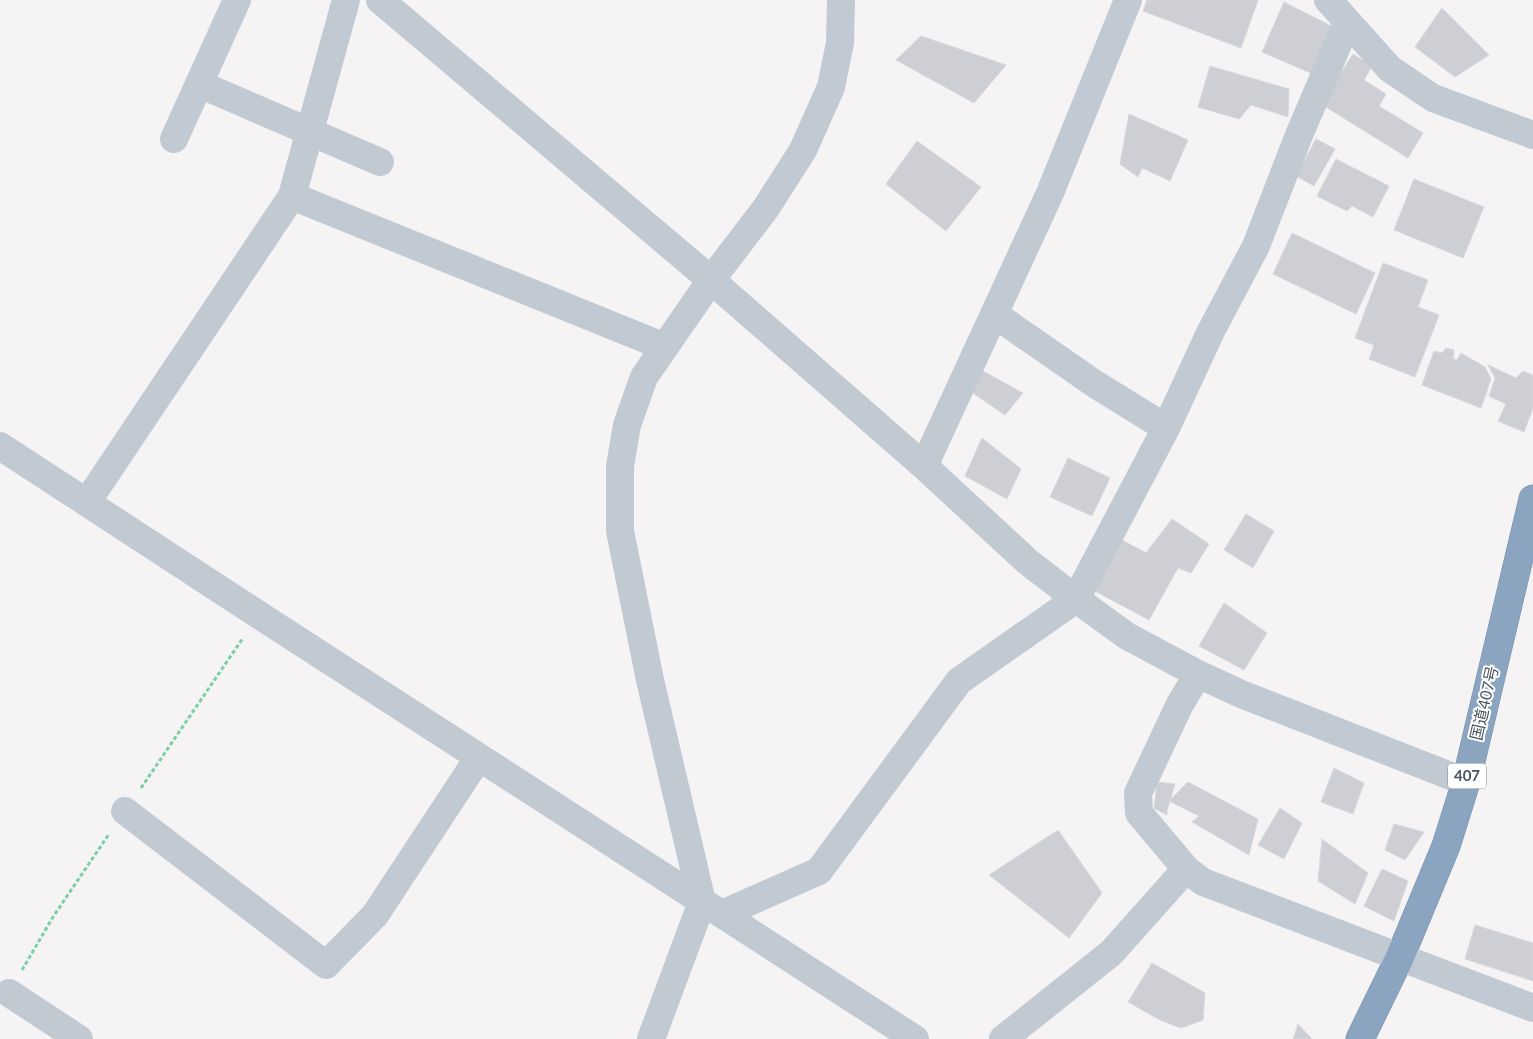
<svg xmlns="http://www.w3.org/2000/svg" width="1533" height="1039" font-family="Lato,'Noto Sans JP',sans-serif">
  <style>
    .building { fill: #cdcfd5; stroke: #d7d9de }
    .lines { fill: none; stroke-linecap: round; stroke-linejoin: round }
    .highway-casing { stroke: #7690ad; stroke-width: 29 }
    .path { stroke: #7ad0a6; stroke-width: 3; stroke-dasharray: 4 2.5; stroke-linecap: butt }
    .minor { stroke: #c1cad2; stroke-width: 28 }
    .highway { stroke: #8ba5c1; stroke-width: 28 }
    .labels { text-anchor: middle; stroke-width: 4; stroke-linejoin: round; paint-order: stroke }
    .shield { fill: #fff; stroke: #808990; stroke-width: 1 }
    .shield-label { font-size: 15px; font-weight: bold; fill: #4a5661 }
    .street-label { font-size: 16px; fill: #4a5661; stroke: #fff }
  </style>
  <rect width="100%" height="100%" fill="#f5f3f3"/>
  <path class="building" d="M1147,0H1258L1241,48L1143,11Z
    M1284,2L1337,29L1315,75L1262,52Z
    M1442,8L1489,55L1455,77L1415,47Z
    M921,36L1006,65L974,103L896,60Z
    M1353,54L1372,66L1364,80L1386,94L1379,106L1423,133L1408,158L1321,104Z
    M1210,66L1289,89L1288,117L1251,105L1239,119L1198,107Z
    M1129,114L1188,140L1170,181L1142,168L1138,177L1120,164Z
    M1316,139L1335,149L1314,186L1296,176Z
    M917,141L981,187L946,231L886,184Z
    M1336,159L1389,186L1373,217L1352,206L1347,211L1317,196Z
    M1414,179L1484,207L1463,258L1394,230Z
    M1292,233L1375,273L1356,314L1273,274Z
    M1383,263L1428,280L1418,307L1439,315L1415,377L1369,359L1374,345L1355,338Z
    M1446,348L1454,350L1453,359L1457,360L1461,353L1485,367L1491,379L1481,408L1422,385L1434,351L1442,353Z
    M1488,365L1516,378L1523,371L1533,375V408L1524,432L1498,421L1506,404L1489,396L1495,378Z
    M981,370L1023,393L1005,415L970,391Z
    M982,438L1021,469L1007,499L965,476Z
    M1068,458L1110,478L1092,516L1050,497Z
    M1246,514L1274,531L1253,568L1224,550Z
    M1172,519L1209,544L1191,573L1178,568L1149,620L1093,590L1122,540L1146,553Z
    M1224,603L1267,633L1244,670L1199,646Z
    M1334,768L1364,783L1353,814L1321,802Z
    M1157,782L1175,784L1167,811V815L1154,808Z
    M1188,782L1258,819L1249,855L1192,822L1199,816L1169,801Z
    M1280,808L1302,823L1284,859L1258,845Z
    M1394,824L1424,832L1405,860L1385,850Z
    M1058,830L1102,893L1069,938L989,875Z
    M1322,839L1368,873L1355,904L1318,881Z
    M1382,869L1408,881L1394,921L1364,906Z
    M1475,925L1533,943V981L1465,959Z
    M1152,963L1205,993L1203,1020L1181,1028L1160,1020L1128,1002Z
    M1298,1024L1312,1039H1293Z"/>
  <g class="lines">
    <defs>
      <path id="highway" d="M1360,1039L1400,957L1446,846L1466,782L1533,499"/>
    </defs>
    <use href="#highway" class="highway-casing"/>
    <path class="path" d="M141,788L243,638
      M22,970L53,917L109,834"/>
    <path class="minor" d="M380,0L711,280L924,466L1028,562L1076,599L1127,636L1198,674L1241,694L1466,782
      M1328,0L1390,69L1433,98L1533,135
      M199,84L380,162
      M174,139L237,0
      M292,196L665,347
      M994,314L1095,384L1166,428
      M0,446L259,615L915,1039
      M924,466L1050,193L1128,0
      M87,502L292,196L346,0
      M1198,674L1180,704L1138,793L1139,813L1186,869L1203,882L1533,1008
      M125,811L326,965L375,915L479,757
      M722,914L819,871L959,681L1076,599L1166,428L1211,331L1256,246L1299,135L1347,23
      M9,993L79,1039
      M651,1039L702,902L650,680L620,531V466L627,425L644,377L711,280L766,208L803,150L831,87L840,43L841,0
      M1003,1039L1111,953L1186,869"/>
    <use href="#highway" class="highway"/>
  </g>
  <g class="labels">
    <rect class="shield" x="1448" y="763.5" width="38" height="25" rx="4"/>
    <g class="shield-label">
      <text x="1467" y="781">407</text>
    </g>
    <g class="street-label">
      <text transform="translate(1484 703) rotate(-77)" y="6">国道407号</text>
    </g>
  </g>
</svg>
